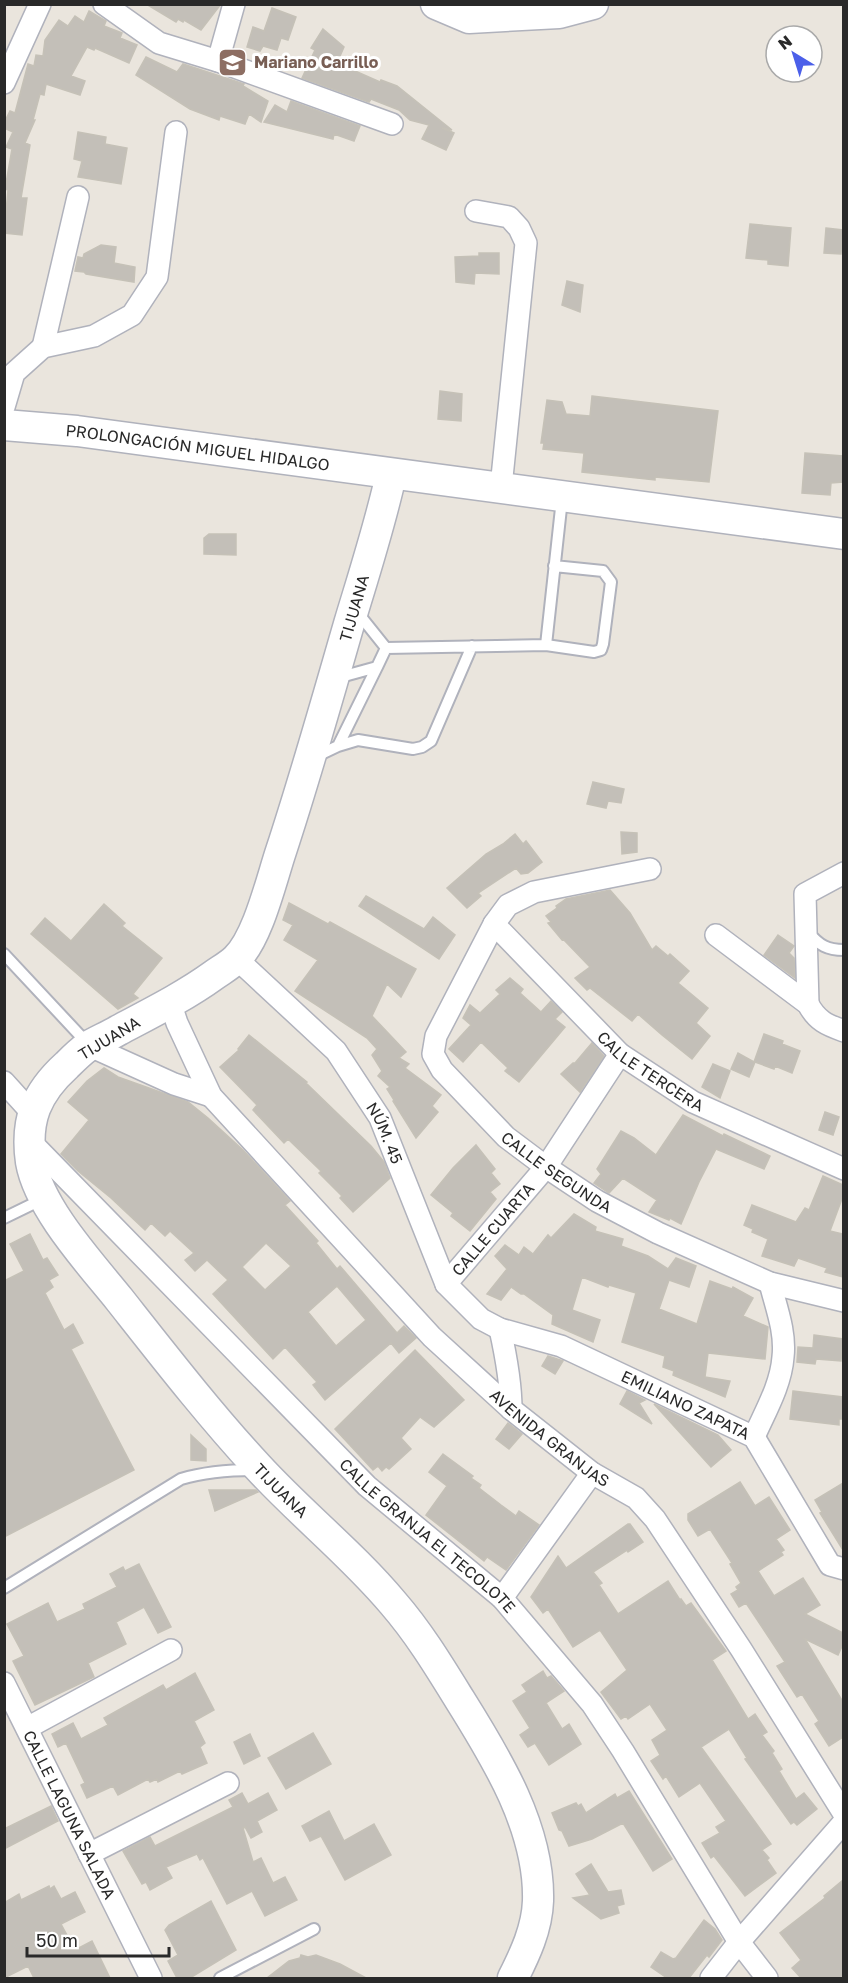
<svg xmlns="http://www.w3.org/2000/svg" width="848" height="1983" font-family="'Golos Text',sans-serif">
  <style>
    .building { fill: #c3bfb8; stroke: #c5c1b7; stroke-width: 1.5; fill-rule: evenodd }
    .lines { fill: none; stroke-linecap: round; stroke-linejoin: round }
    .lane-casing { stroke: #b0b2bc; stroke-width: 14 }
    .street-casing { stroke: #b0b2bc; stroke-width: 24 }
    .secondary-casing { stroke: #b0b2bc; stroke-width: 33 }
    .lane { stroke: #fff; stroke-width: 10 }
    .street { stroke: #fff; stroke-width: 21 }
    .secondary { stroke: #fff; stroke-width: 30 }
    .labels { text-anchor: middle; stroke-width: 6; stroke-linejoin: round; paint-order: stroke }
    .education-label { font-size: 16px; font-weight: bold; fill: #785e54; stroke: #fff; text-anchor: start }
    .street-label { font-size: 16px; fill: #292929; stroke: #fff }
  </style>
  <rect width="100%" height="100%" fill="#eae5dd"/>
  <path class="building" d="M146,4H221L201,30L184,20L183,22L178,19L176,22Z
    M272,8L296,17L288,40L281,38L277,50L263,46L260,51L247,47L253,27L264,31Z
    M89,11L106,21L104,26L122,33L120,38L137,45L129,63L95,48L94,50L87,47L71,76L85,81L80,95L46,84L44,95L40,94L33,120H35L25,143L30,145L21,198H27L22,235L4,233L8,190L5,189L12,149L6,147L13,132L4,128V123L10,111L15,113L28,64L34,66L36,55L43,56L45,40L59,20L68,26L75,16L84,22Z
    M323,29L344,47L337,63L380,82L381,80L397,86L452,130L442,128L454,133L446,150L422,139L429,125L410,120L399,110L371,99L369,102L302,78L315,50L311,48Z
    M146,57L177,72L183,64L244,84L243,86L268,101L261,122L249,114L245,124L220,116L219,120L190,109L136,75Z
    M291,101L360,126L354,141L334,134L333,139L264,122L275,105L287,112Z
    M78,132L106,137L105,144L127,148L121,184L78,177L82,161L74,159Z
    M750,224L791,228L788,266L768,264V260L746,258Z
    M826,228L843,230L841,254L824,253Z
    M101,245L116,247L114,263L135,267L134,282L86,274L84,272L75,271L78,257L83,258L84,254Z
    M479,253H499V274L475,273L474,284L456,282L455,257L479,256Z
    M567,281L583,285L580,312L562,305Z
    M440,391L462,394L461,421L438,419Z
    M592,396L718,411L709,482L655,477V480L582,472L584,453L543,449L544,443H541L547,400L562,402L566,414L590,416Z
    M805,453L843,456V482L831,483L830,495L802,493Z
    M209,534H236V555L204,554V538Z
    M593,782L624,789L621,803L608,801L606,808L587,804Z
    M621,832L637,833V852L622,854Z
    M515,834L523,844L526,841L542,862L528,873L521,874L516,868L478,893L481,896L467,908L447,888L486,854L503,844Z
    M610,890L630,913L652,950L656,946L668,956L670,954L689,971L678,983L708,1008L696,1023L710,1036L692,1059L662,1035L638,1014L632,1021L590,988L587,990L575,978L590,967L563,939L562,940L548,923L551,922L546,916L557,908L556,906L566,899Z
    M366,896L424,929L433,917L455,935L439,959L359,906Z
    M289,903L328,924L330,922L416,969L401,997L387,984L372,1016L406,1052L399,1058L409,1064L405,1068L441,1095L432,1106L438,1112L416,1138L393,1101L394,1100L387,1089L390,1087L378,1076L382,1071L372,1055L377,1049L367,1038L295,991L318,960L284,940L293,925L283,920Z
    M104,904L125,923L122,926L162,958L133,994L138,998L118,1009L31,934L45,918L71,941Z
    M778,935L794,946L789,953L794,958L795,978L764,955Z
    M510,978L523,989L520,993L541,1012L551,1001L562,1012L555,1019L565,1027L519,1082L505,1071L508,1068L481,1042L463,1062L449,1049L471,1025L463,1018L470,1005L480,1013L500,994L496,990Z
    M764,1034L783,1041L782,1044L800,1051L792,1073L775,1066L774,1069L755,1062L749,1077L731,1069L738,1053L754,1062Z
    M249,1035L307,1082L306,1083L371,1146L384,1162L390,1178L353,1212L340,1198L342,1196L319,1173L321,1171L288,1139L284,1143L253,1110L257,1105L220,1067L239,1050L238,1049Z
    M592,1043L604,1056L580,1092L561,1074L573,1063H575Z
    M713,1064L730,1071L720,1098L702,1087Z
    M104,1068L118,1077L188,1102L208,1118L243,1150L290,1201L285,1205L318,1241L316,1243L337,1269L340,1266L397,1333L404,1326L416,1338L399,1353L391,1343L325,1400L313,1385L317,1382L285,1347L273,1359L213,1294L228,1280L207,1260L195,1271L185,1260L194,1253L170,1231L165,1236L151,1223L145,1230L111,1198L78,1171L61,1154L89,1120L68,1102L87,1081ZM266,1243L291,1266L265,1290L242,1267ZM337,1286L366,1320L336,1346L308,1312Z
    M825,1112L839,1117L833,1135L819,1130Z
    M683,1115L723,1136L724,1134L770,1156L764,1169L716,1149L699,1182L681,1224L670,1218L669,1220L649,1212L657,1200L623,1178L609,1193L594,1183L601,1174L597,1169L621,1131L634,1138L656,1155Z
    M476,1145L495,1169L491,1173L500,1184L490,1192L496,1199L470,1231L451,1216L453,1213L431,1195L453,1168Z
    M823,1176L843,1185V1196L830,1231L843,1234V1277L825,1272L827,1268L798,1258L794,1266L762,1256L768,1239L752,1232L753,1229L744,1225L752,1205L796,1222L805,1208L809,1210Z
    M574,1214L596,1227L595,1231L623,1239L621,1246L648,1256L668,1269L676,1258L696,1266L689,1287L669,1280L659,1309L697,1324L710,1281L732,1289L733,1287L753,1298L743,1316L768,1327L765,1359L708,1353L705,1377L730,1381L725,1397L673,1375L674,1371L663,1367L665,1356L622,1342L636,1293L609,1285L608,1287L582,1277L572,1310L600,1320L593,1342L552,1324L553,1315L524,1294H521L511,1287L501,1300L487,1294L507,1269L495,1256L505,1245L519,1255L524,1247L533,1254L548,1235L551,1238Z
    M30,1234L43,1260L47,1258L58,1275L49,1280L53,1287L45,1293L64,1330L73,1324L83,1343L71,1349L134,1470L4,1537V1281L24,1271L10,1244Z
    M814,1335L843,1339L841,1361L816,1359L815,1364L797,1362L798,1347L813,1348Z
    M415,1350L464,1400L434,1427L420,1417L401,1438L411,1449L389,1469L386,1467L382,1471L378,1466L373,1470L335,1429Z
    M548,1356L563,1361L555,1374L542,1366Z
    M627,1391L645,1400L639,1403L652,1424L620,1404Z
    M793,1391L843,1397V1419H839V1425L790,1419Z
    M654,1404L718,1435L731,1450L711,1467Z
    M508,1423L522,1434L509,1449L496,1439Z
    M191,1435L206,1449V1461L191,1460Z
    M443,1454L473,1476L471,1478L481,1485L479,1488L501,1505L516,1516L519,1511L539,1525L506,1570L487,1557L484,1561L426,1515L447,1486L429,1472Z
    M740,1482L755,1506L769,1497L790,1530L776,1539L784,1550L781,1552L783,1555L758,1571L774,1596L803,1578L820,1605L805,1614L843,1633V1644L838,1655L805,1639L843,1702V1737L829,1746L815,1724L819,1721L802,1694L797,1697L777,1666L785,1662L746,1603L739,1607L731,1594L738,1590L736,1587L741,1583L730,1564L732,1563L710,1529L698,1536L688,1520V1514Z
    M843,1483V1550L820,1513L822,1512L815,1500Z
    M209,1490H256L258,1492L215,1511Z
    M628,1524H630L643,1542L628,1552L627,1550L593,1572L602,1583L599,1585L618,1614L668,1581L680,1600L681,1599L686,1606L691,1603L726,1651L712,1660L748,1719L755,1714L767,1732L762,1735L774,1751L772,1753L782,1769L779,1771L796,1799L804,1793L817,1809L797,1825L794,1822L791,1824L745,1759L747,1758L729,1729L701,1747L771,1844L762,1850L769,1858L767,1860L776,1873L745,1896L714,1856L711,1858L702,1843L720,1833L716,1827L726,1821L700,1783L679,1797L666,1776L663,1779L651,1761L660,1755L652,1740L667,1730L650,1704L628,1719L626,1716L621,1719L601,1692L627,1670L600,1630L573,1647L548,1609L543,1613L531,1597L558,1556L566,1568Z
    M139,1564L171,1627L158,1633L144,1607L116,1622L126,1644L88,1663L94,1677L35,1705L13,1661L24,1656L7,1624L48,1603L57,1622L85,1609L83,1604L117,1587L110,1574L123,1567L125,1571Z
    M543,1671L547,1678L551,1676L564,1691L546,1703L562,1729L569,1724L581,1744L549,1765L535,1743L528,1747L520,1735L530,1728L513,1701L527,1692L522,1685Z
    M195,1673L214,1710L194,1721L205,1743L200,1747L207,1763L182,1774L180,1771L158,1782L157,1779L150,1782L148,1779L118,1795L113,1786L87,1798L81,1785L85,1783L66,1743L58,1747L52,1734L73,1723L81,1739L108,1725L104,1718L163,1685L166,1690Z
    M313,1733L331,1764L286,1789L268,1758Z
    M250,1734L260,1756L244,1764L234,1742Z
    M629,1791L672,1859L653,1871L623,1823L592,1839L569,1846L562,1831L559,1830L552,1813L576,1803L578,1806L581,1804L586,1813L615,1794L617,1798Z
    M242,1793L248,1804L268,1793L277,1810L257,1821L262,1832L251,1838L245,1827L243,1828L253,1862L261,1858L273,1883L285,1877L297,1900L265,1916L252,1891L227,1904L203,1858L200,1860L197,1854L166,1867L172,1878L150,1890L146,1882L142,1884L123,1851L150,1837L155,1846L233,1807L229,1800Z
    M51,1806L58,1821L4,1849V1829Z
    M329,1811L344,1841L374,1824L391,1855L345,1880L321,1836L310,1841L302,1826Z
    M591,1864L608,1892L621,1890L624,1904L617,1906L619,1913L601,1919L573,1898L590,1895L576,1874Z
    M843,1880V1978H801L792,1968L801,1960L780,1933L825,1898L824,1896Z
    M49,1886L50,1889L54,1886L61,1899L75,1892L85,1912L61,1924L75,1950L92,1941L110,1978H34L28,1966L4,1978V1903L19,1894L21,1900Z
    M211,1901L236,1950L190,1978H177L168,1961L178,1955L165,1930L169,1925Z
    M704,1920L715,1929L722,1940L709,1957L707,1955L689,1978H667L651,1967L661,1952L673,1959L676,1958Z
    M301,1955L308,1957L316,1955L340,1964L366,1978H267L289,1961L300,1958Z"/>
  <g class="lines">
    <defs>
      <path id="lane" d="M358,613L386,648L546,645L594,652L601,650L603,644L611,582L603,571L554,566
        M546,645L562,499
        M337,678L377,667L386,648
        M338,746L377,667
        M315,757L338,746L358,740L413,749L422,747L431,741L472,646
        M809,933C819,945 827,950 844,950
        M4,954L88,1044
        M4,1218L43,1199
        M4,1588L181,1479C204,1472 229,1470 254,1470
        M220,1978L314,1929"/>
      <g id="street">
        <path d="M104,4L159,43L218,61L392,124"/>
        <path d="M218,61L234,4"/>
        <path d="M4,83L40,4"/>
        <path d="M476,211L509,217L519,228L526,243L501,487"/>
        <path d="M43,347L78,197"/>
        <path d="M4,407L14,373L43,347L94,336L132,315L157,277L176,132"/>
        <path id="s1" d="M650,869L534,892L508,905L494,924L436,1036L433,1054L442,1070L506,1137L546,1167L597,1201L658,1233L770,1283L844,1301"/>
        <path id="s2" d="M494,924L620,1054L693,1102L844,1169"/>
        <path d="M716,935L808,1004C817,1021 827,1025 844,1031"/>
        <path id="s3" d="M237,959L336,1051L380,1118L446,1284L481,1319L500,1329L561,1346L754,1437L830,1565L844,1569"/>
        <path id="s4" d="M170,1002L177,1023L211,1096L432,1337L511,1409L592,1473L636,1498L655,1519L741,1649L844,1814"/>
        <path d="M808,1004L805,894L844,873"/>
        <path d="M90,1046L174,1084L211,1096"/>
        <path d="M4,1082L32,1113"/>
        <path id="s5" d="M29,1140L367,1486L502,1598L592,1704L623,1751L739,1942L767,1978"/>
        <path id="s6" d="M446,1284L546,1167L620,1054"/>
        <path d="M500,1329C506,1356 511,1382 511,1409"/>
        <path d="M754,1437C765,1412 781,1385 783,1357C786,1332 776,1307 770,1283"/>
        <path d="M502,1598L592,1473"/>
        <path id="s7" d="M4,1683L151,1978"/>
        <path d="M27,1728L171,1650"/>
        <path d="M89,1854L228,1783"/>
        <path d="M711,1978L739,1942L844,1822"/>
      </g>
      <g id="secondary">
        <path d="M436,4L469,18L559,13L593,4"/>
        <path id="s8" d="M4,425L77,431L844,534"/>
        <path id="s9" d="M391,475C380,525 364,574 349,624C327,700 306,775 281,851C271,881 258,938 236,959C230,965 221,970 214,975C185,996 151,1013 119,1030C109,1036 97,1041 87,1047C80,1052 73,1059 67,1065C36,1093 25,1120 31,1162C39,1208 90,1263 119,1299C164,1356 209,1414 258,1467C301,1514 352,1554 393,1603C419,1633 439,1666 460,1700C497,1759 540,1829 538,1901C537,1929 525,1954 513,1978"/>
      </g>
    </defs>
    <use href="#lane" class="lane-casing"/>
    <use href="#street" class="street-casing"/>
    <use href="#secondary" class="secondary-casing"/>
    <use href="#lane" class="lane"/>
    <use href="#street" class="street"/>
    <use href="#secondary" class="secondary"/>
  </g>
  <defs>
    <symbol id="school-square" viewBox="-11 -11 22 22"><rect x="-9" y="-9" width="18" height="18" rx="4" fill="#8d6e63" stroke="#fff"/><path d="M0-5L7-2L0 1L-7-2ZM-4 1L0 2.5L4 1V4Q0 6-4 4Z" fill="#fff"/></symbol>
  </defs>
  <g fill-rule="evenodd">
    <use href="#school-square" x="216" y="46" width="33" height="33"/>
  </g>
  <g class="labels">
    <g class="education-label">
      <text x="254" y="68">Mariano Carrillo</text>
    </g>
    <g class="street-label">
      <text dy="6" stroke="none"><textPath href="#s8" startOffset="195">PROLONGACIÓN MIGUEL HIDALGO</textPath></text>
      <text transform="translate(354 608) rotate(-74)" y="6">TIJUANA</text>
      <text transform="translate(109 1038) rotate(-31)" y="6">TIJUANA</text>
      <text dy="6" stroke="none"><textPath href="#s2" startOffset="216">CALLE TERCERA</textPath></text>
      <text dy="6" stroke="none"><textPath href="#s3" startOffset="231">NÚM. 45</textPath></text>
      <text dy="6" stroke="none"><textPath href="#s1" startOffset="488">CALLE SEGUNDA</textPath></text>
      <text dy="6" stroke="none"><textPath href="#s6" startOffset="72">CALLE CUARTA</textPath></text>
      <text dy="6" stroke="none"><textPath href="#s3" startOffset="666">EMILIANO ZAPATA</textPath></text>
      <text dy="6" stroke="none"><textPath href="#s4" startOffset="585">AVENIDA GRANJAS</textPath></text>
      <text dy="6" stroke="none"><textPath href="#s9" startOffset="1234">TIJUANA</textPath></text>
      <text dy="6" stroke="none"><textPath href="#s5" startOffset="562">CALLE GRANJA EL TECOLOTE</textPath></text>
      <text dy="6" stroke="none"><textPath href="#s7" startOffset="147">CALLE LAGUNA SALADA</textPath></text>
    </g>
  </g>
  <rect width="848" height="1983" fill="none" stroke="#292929" stroke-width="12"/>
  <g transform="translate(794 54) rotate(322)"><circle r="28" fill="#ffffff" stroke="#a9a9a9" stroke-width="1.5"/>
  <path d="M0-4.5L10 22L0 15L-10 22Z" fill="#4b5fe9"/>
  <text y="-9" font-size="16" font-weight="bold" text-anchor="middle" fill="#292929">N</text>
  </g>
  <path d="M27 1947v9h142v-9" fill="none" stroke="#292929" stroke-width="3"/>
  <text x="36" y="1947" font-size="18" fill="#292929" stroke="#ffffff" stroke-width="4.5" paint-order="stroke">50 m</text>
</svg>
